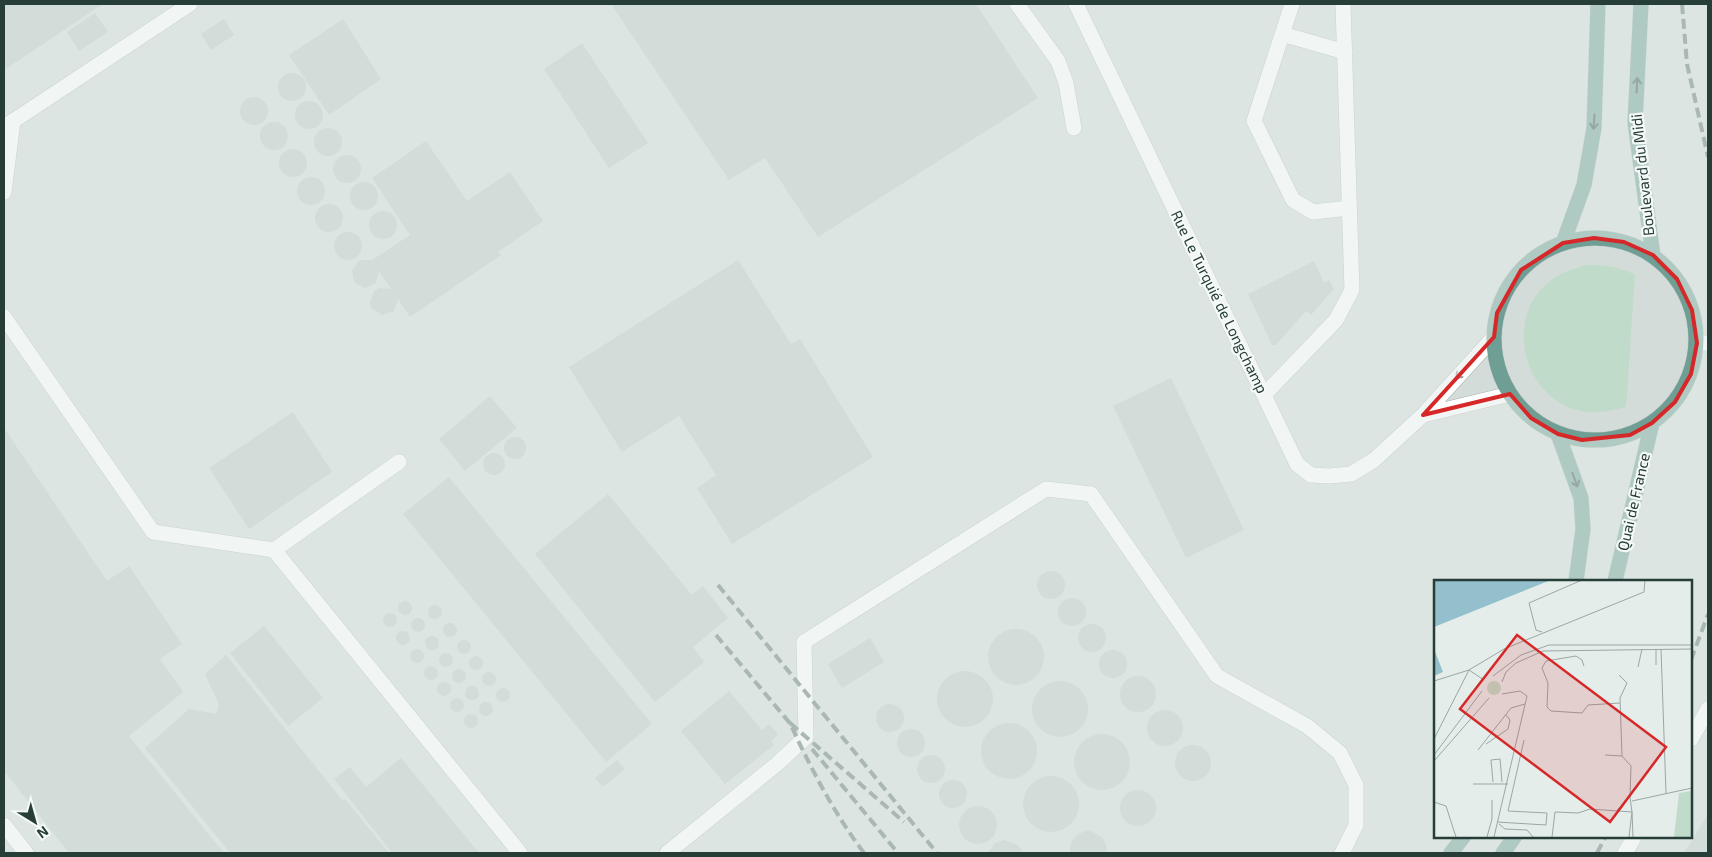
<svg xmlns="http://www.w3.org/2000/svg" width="1712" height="857" font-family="'Exo 2',sans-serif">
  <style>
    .built { fill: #d3dcd9; fill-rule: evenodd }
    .green { fill: #c0dbc9 }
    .building { fill: #bbc7c3 }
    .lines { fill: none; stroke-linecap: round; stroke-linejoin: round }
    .minor-casing { stroke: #a8b5b1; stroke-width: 16 }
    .major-casing { stroke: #c2c9c7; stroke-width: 16 }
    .minor { stroke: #fff; stroke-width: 15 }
    .major { stroke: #6e9e94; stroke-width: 15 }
    .rail { stroke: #617873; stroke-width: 4; stroke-dasharray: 10 5; stroke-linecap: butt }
    .oneway { stroke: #38554f }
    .oneway2 { stroke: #929e9c }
    .marked { fill: none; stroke: #d62828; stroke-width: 4; stroke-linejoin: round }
    .labels { text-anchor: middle; stroke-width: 4.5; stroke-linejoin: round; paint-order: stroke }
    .street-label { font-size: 15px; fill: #263d38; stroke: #f5f9f8 }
    .inset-road { fill: none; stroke: #99a7a3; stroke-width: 1 }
    .view { fill: #d62828; fill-opacity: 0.15; stroke: #d62828; stroke-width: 2.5 }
    .inset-edge { fill: none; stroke: #263d38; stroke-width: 2.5 }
  </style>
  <rect width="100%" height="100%" fill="#e5edea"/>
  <path class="built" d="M4,4H1708V853H4ZM1436,581H1691V836H1436Z"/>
  <path class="green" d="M1586,265C1604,265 1619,266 1635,275L1626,407C1614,410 1602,413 1589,412C1525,407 1500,319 1551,280C1562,272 1574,269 1586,265Z"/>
  <path class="building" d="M4,4H103L4,70Z
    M611,4H976L1038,98L818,237L765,158L729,180Z
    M95,13L108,32L79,51L67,32Z
    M224,19L234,35L211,50L201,34Z
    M343,19L381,79L329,115L289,55Z
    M582,43L648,143L609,168L544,69Z
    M278 87a14 14 0 1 1 28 0a14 14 0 1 1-28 0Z
    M240 111a14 14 0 1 1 28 0a14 14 0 1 1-28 0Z
    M295 115a14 14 0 1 1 28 0a14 14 0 1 1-28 0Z
    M260 136a14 14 0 1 1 28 0a14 14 0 1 1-28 0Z
    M314 142a14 14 0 1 1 28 0a14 14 0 1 1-28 0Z
    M426,141L467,201L510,172L543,221L498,252L501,255L410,317L398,299L394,311L383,315L372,309L370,303L374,291L379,288L391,289L379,271L376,283L365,288L354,282L352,270L360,260H372L410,235L372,178Z
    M279 163a14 14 0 1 1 28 0a14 14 0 1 1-28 0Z
    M333 169a14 14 0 1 1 28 0a14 14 0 1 1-28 0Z
    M297 191a14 14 0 1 1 28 0a14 14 0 1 1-28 0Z
    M350 196a14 14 0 1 1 28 0a14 14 0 1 1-28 0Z
    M315 218a14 14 0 1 1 28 0a14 14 0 1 1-28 0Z
    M369 225a14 14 0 1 1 28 0a14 14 0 1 1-28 0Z
    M334 246a14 14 0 1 1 28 0a14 14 0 1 1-28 0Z
    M738,260L791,344L800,339L873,457L732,544L697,488L716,475L679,416L622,452L569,367Z
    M1314,261L1324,283L1329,280L1334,289L1311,315L1306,311L1276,345H1272L1248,294Z
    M1171,378L1244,530L1186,558L1113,406Z
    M490,396L517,428L465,471L439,439Z
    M293,412L332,472L249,529L209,468Z
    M4,428L107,581L129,566L182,644L160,659L183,692L129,736L224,853H69L4,771Z
    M504 448a11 11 0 1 1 22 0a11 11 0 1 1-22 0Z
    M483 464a11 11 0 1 1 22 0a11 11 0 1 1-22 0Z
    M449,477L652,724L606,762L403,514Z
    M608,494L692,595L703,586L728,618L693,647L704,662L655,702L535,554Z
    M1037 585a14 14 0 1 1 28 0a14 14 0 1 1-28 0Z
    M1058 612a14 14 0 1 1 28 0a14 14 0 1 1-28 0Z
    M398 608a7 7 0 1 1 14 0a7 7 0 1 1-14 0Z
    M428 612a7 7 0 1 1 14 0a7 7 0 1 1-14 0Z
    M383 620a7 7 0 1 1 14 0a7 7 0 1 1-14 0Z
    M411 625a7 7 0 1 1 14 0a7 7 0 1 1-14 0Z
    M443 630a7 7 0 1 1 14 0a7 7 0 1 1-14 0Z
    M1078 638a14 14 0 1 1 28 0a14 14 0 1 1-28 0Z
    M264,626L323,698L288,726L230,653Z
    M988 657a28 28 0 1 1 56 0a28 28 0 1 1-56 0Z
    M396 638a7 7 0 1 1 14 0a7 7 0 1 1-14 0Z
    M425 643a7 7 0 1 1 14 0a7 7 0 1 1-14 0Z
    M870,638L884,662L842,688L828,664Z
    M457 647a7 7 0 1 1 14 0a7 7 0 1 1-14 0Z
    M410 656a7 7 0 1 1 14 0a7 7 0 1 1-14 0Z
    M1099 664a14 14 0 1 1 28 0a14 14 0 1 1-28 0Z
    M439 660a7 7 0 1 1 14 0a7 7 0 1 1-14 0Z
    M226,655L343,801L345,799L389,853H230L145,748L189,709L216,714L219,705L205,674Z
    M469 663a7 7 0 1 1 14 0a7 7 0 1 1-14 0Z
    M424 673a7 7 0 1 1 14 0a7 7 0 1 1-14 0Z
    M452 676a7 7 0 1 1 14 0a7 7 0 1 1-14 0Z
    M937 699a28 28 0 1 1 56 0a28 28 0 1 1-56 0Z
    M482 679a7 7 0 1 1 14 0a7 7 0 1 1-14 0Z
    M1120 694a18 18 0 1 1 36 0a18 18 0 1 1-36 0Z
    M1032 709a28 28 0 1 1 56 0a28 28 0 1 1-56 0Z
    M437 689a7 7 0 1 1 14 0a7 7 0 1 1-14 0Z
    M465 693a7 7 0 1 1 14 0a7 7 0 1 1-14 0Z
    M496 695a7 7 0 1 1 14 0a7 7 0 1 1-14 0Z
    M729,691L762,730L769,724L778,734L771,741L774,745L725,784L681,731Z
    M450 705a7 7 0 1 1 14 0a7 7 0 1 1-14 0Z
    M479 709a7 7 0 1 1 14 0a7 7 0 1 1-14 0Z
    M876 718a14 14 0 1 1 28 0a14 14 0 1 1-28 0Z
    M1147 728a18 18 0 1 1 36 0a18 18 0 1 1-36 0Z
    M464 721a7 7 0 1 1 14 0a7 7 0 1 1-14 0Z
    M981 751a28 28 0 1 1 56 0a28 28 0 1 1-56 0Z
    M897 743a14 14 0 1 1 28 0a14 14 0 1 1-28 0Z
    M1074 762a28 28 0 1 1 56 0a28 28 0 1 1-56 0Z
    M1175 763a18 18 0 1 1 36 0a18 18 0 1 1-36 0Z
    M917 769a14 14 0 1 1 28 0a14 14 0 1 1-28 0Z
    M401,758L479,853H392L334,779L350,767L366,787Z
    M617,760L625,769L603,787L595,778Z
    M1023 804a28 28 0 1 1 56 0a28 28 0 1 1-56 0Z
    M939 794a14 14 0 1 1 28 0a14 14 0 1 1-28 0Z
    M1120 808a18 18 0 1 1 36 0a18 18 0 1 1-36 0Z
    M959 825a19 19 0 1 1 38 0a19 19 0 1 1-38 0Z
    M1708,814V853H1684Z
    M1089,830L1103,838L1107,848L1106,853H1070L1071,842L1078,834Z
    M1004,840L1018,845L1023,853H988L995,843Z"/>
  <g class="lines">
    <defs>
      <path id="minor" d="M1017,4L1058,61L1066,83L1074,128
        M1076,4L1297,464L1311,475L1329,476L1351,474L1374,460L1423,415L1494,337
        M1292,4L1254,121L1293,200L1313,212L1349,208
        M1282,34L1345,52
        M4,127L190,4
        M4,192L13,121
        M4,317L153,532L274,550L399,462
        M1697,343H1708
        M1264,395L1336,320L1352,290L1343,4
        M1423,415L1510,394
        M274,550L520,853
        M1691,739L1708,709
        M4,825L26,853
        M667,853L777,764L806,737L804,642L1046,489L1091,494L1217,676L1307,726L1340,753L1356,785V825L1342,853
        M1625,853L1635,836"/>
      <path id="major" d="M1641,4L1635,123L1653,255
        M1494 339a101 101 0 1 1 202 0a101 101 0 1 1-202 0Z
        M1563,243L1584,185L1594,128L1598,4
        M1558,434L1581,498L1583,529L1576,581
        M1615,581L1652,423
        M1451,853L1464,836
        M1503,853L1515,836"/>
    </defs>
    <use href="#minor" class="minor-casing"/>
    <use href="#major" class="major-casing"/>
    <use href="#minor" class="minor"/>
    <use href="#major" class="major"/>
    <path class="rail" d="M1682,4L1687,64L1708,157
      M718,585L937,853
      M716,635L794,728
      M1691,660L1708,614
      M812,749L898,853
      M864,853C834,813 811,769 790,723L904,822
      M1597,853L1606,836"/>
  </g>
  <defs><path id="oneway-shaft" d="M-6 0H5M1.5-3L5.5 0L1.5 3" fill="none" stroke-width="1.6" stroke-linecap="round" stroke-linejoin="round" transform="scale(1.25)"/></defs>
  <g class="oneway">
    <use href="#oneway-shaft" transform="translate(1637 85) rotate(-87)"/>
    <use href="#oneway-shaft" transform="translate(1594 122) rotate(94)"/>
    <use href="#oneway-shaft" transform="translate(1575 480) rotate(70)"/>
  </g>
  <use class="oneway2" href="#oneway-shaft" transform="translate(1461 373) rotate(133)"/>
  <path d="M0 0H1712V857H0ZM1594,238L1624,242L1653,255L1677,279L1692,310L1697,343L1691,374L1675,402L1652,423L1630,435L1582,440L1558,434L1531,418L1510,394L1423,415L1494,337L1497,313L1521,270L1563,243Z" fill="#e5edea" fill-opacity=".55" fill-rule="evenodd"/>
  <path class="marked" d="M1594,238L1624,242L1653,255L1677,279L1692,310L1697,343L1691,374L1675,402L1652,423L1630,435L1582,440L1558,434L1531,418L1510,394L1423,415L1494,337L1497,313L1521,270L1563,243Z"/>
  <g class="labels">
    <g class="street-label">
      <text transform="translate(1643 175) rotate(-96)" y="5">Boulevard du Midi</text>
      <text transform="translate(1219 302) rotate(64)" y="5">Rue Le Turquié de Longchamp</text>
      <text transform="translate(1634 502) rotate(-77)" y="5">Quai de France</text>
    </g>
  </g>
  <g transform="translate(1434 580)">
    <rect width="258" height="258" fill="#e5edea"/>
    <path d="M53 108a7 7 0 1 1 14 0a7 7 0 1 1-14 0ZM257,211V257H240L245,213Z" fill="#c0dbc9"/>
    <path d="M0,0H117L0,47ZM0,69L9,92L0,96Z" fill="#93c0cc"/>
    <path class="inset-road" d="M108,52L102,50L95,23L148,0M222,69V85M227,69L232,213M150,86L148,80L142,76L112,81L108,88L114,103L113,127L117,131L148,133L154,125L186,123M204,87L208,69M185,95L193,103L186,118L188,176M59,96L87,75L115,65H258M0,101L35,90L50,100M68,102L72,92L82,83L109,71L258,69M0,159L35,90L70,69L210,12L211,0M52,164L74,149L76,140L72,135M44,170L77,128L91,124M0,175L48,111M171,175L188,176L197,186L196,217L183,230M0,181L55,118M59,202L57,180L66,179L68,202M39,204H74M198,221L258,208M0,222L12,226L22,257M198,232L199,257M63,242L112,245L113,233L74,231L90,160M65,244L71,249L93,250L99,257M53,257L58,239V220M60,257L93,116L86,111L68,114M118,257L121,232L144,233L156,229L198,232L196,217M195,257L198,232"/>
    <path class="view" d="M83,55L232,167L176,242L26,129Z"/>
    <rect width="258" height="258" class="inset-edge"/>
  </g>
  <rect width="1712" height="857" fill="none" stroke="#263d38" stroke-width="10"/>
  <g transform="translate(35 822) rotate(143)" stroke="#f5f9f8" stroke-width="4" paint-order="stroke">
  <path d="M0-4L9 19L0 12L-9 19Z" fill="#263d38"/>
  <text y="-8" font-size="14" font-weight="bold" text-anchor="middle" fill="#263d38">N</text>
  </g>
</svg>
